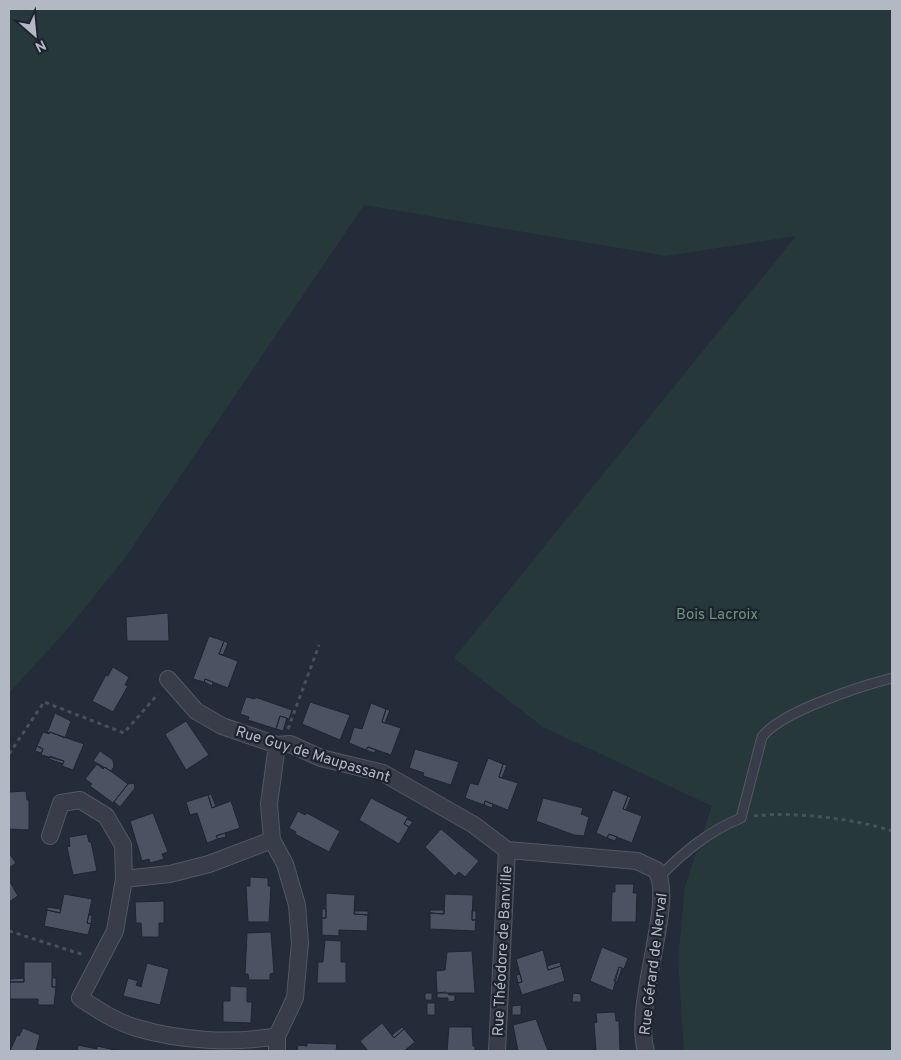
<svg xmlns="http://www.w3.org/2000/svg" width="901" height="1060" font-family="Overpass,sans-serif">
  <style>
    .green { fill: #27383b }
    .building { fill: #4b5262; stroke: #1f2530 }
    .lines { fill: none; stroke-linecap: round; stroke-linejoin: round }
    .service-casing { stroke: #535864; stroke-width: 11 }
    .minor-casing { stroke: #535864; stroke-width: 18 }
    .path { stroke: #445357; stroke-width: 3; stroke-dasharray: 4 4; stroke-linecap: butt }
    .service { stroke: #383d49; stroke-width: 9 }
    .minor { stroke: #383d49; stroke-width: 16 }
    .labels { text-anchor: middle; stroke-width: 4.5; stroke-linejoin: round; paint-order: stroke }
    .park-label { font-size: 15px; fill: #6c9479; stroke: #1d232e }
    .street-label { font-size: 15px; fill: #b3b8c5; stroke: #1d232e }
  </style>
  <rect width="100%" height="100%" fill="#242b39"/>
  <path class="green" d="M9,9H892V1051H684L678,960L685,886L712,806L543,727L454,658L796,236L666,256L364,205L125,558L66,631L9,693Z"/>
  <path class="building" d="M168,613L169,641H127L126,617Z
    M209,636L224,641L219,654L238,661L228,688L205,679L204,682L193,679Z
    M224,641L228,643L223,655L219,654Z
    M113,667L129,677L125,685L128,686L113,712L92,701L106,675L108,676Z
    M205,679L213,682L212,686L204,682Z
    M246,697L255,699V697L292,710L289,719L280,716L276,729L248,720L249,717L240,714Z
    M310,702L350,715L340,740L302,724Z
    M371,703L386,709L382,722L401,728L391,755L368,747L366,750L349,743L354,727L362,729Z
    M386,709L390,710L385,723L382,722Z
    M55,713L71,721L65,738L50,732L47,733Z
    M280,716L287,718L283,731L276,729Z
    M186,721L209,755L186,770L165,734Z
    M43,732L49,734L50,732L84,744L73,770L62,766L64,761L41,755L43,749L37,746Z
    M37,746L43,749L41,753L35,751Z
    M368,747L376,750L374,753L366,750Z
    M415,749L459,762L451,785L423,776L424,773L409,768Z
    M100,751L113,760L114,767L111,771L93,761Z
    M50,756L64,761L63,764L49,759Z
    M488,758L503,764L499,777L518,783L508,810L485,801L484,805L465,798L470,783L478,785Z
    M97,764L103,769L105,767L128,784L113,803L90,786L92,784L85,779Z
    M503,764L507,765L502,778L499,777Z
    M134,783L135,788L120,807L114,802L128,784Z
    M613,790L628,796L623,809L642,816L632,843L609,834L607,838L596,833Z
    M26,791L27,800H29V830L9,829V792Z
    M211,794L216,806L212,808L208,795Z
    M208,795L212,808L231,801L240,828L216,836L218,839L207,843L197,813L190,815L186,802Z
    M628,796L631,797L626,810L623,809Z
    M371,798L408,817L404,824L409,827L399,844L359,820Z
    M543,798L583,808L581,814L589,817L584,836L574,835L536,821Z
    M485,801L493,804L492,808L484,805Z
    M298,811L305,815L307,813L340,831L329,852L295,834L296,832L289,828Z
    M153,813L168,852L162,854L164,859L150,863L149,859L142,861L130,821Z
    M407,819L413,822L409,827L404,824Z
    M441,829L479,861L465,877L459,872L455,876L425,847Z
    M225,833L226,837L218,839L216,836Z
    M87,834L89,842H91L97,871L73,875L67,847L70,846L69,837Z
    M609,834L617,837L615,841L607,838Z
    M9,853L16,863L9,868Z
    M250,877L268,878V886H271L269,922H248L246,886H250Z
    M9,880L18,896L9,902Z
    M615,884H634L633,893H637L636,922H611L612,892H615Z
    M326,893L355,895L354,914L368,915L367,931L339,930V936L322,935V918H326Z
    M64,894L92,899L87,923L91,924L88,935L44,926L47,910L60,913Z
    M445,894L473,895L472,920H476L475,931L430,929V913L444,914Z
    M164,901V923H159V937H142L141,923H136L135,902Z
    M47,907L61,909L60,913L47,910Z
    M322,909H326V918H322Z
    M430,910H444V914L430,913Z
    M355,911H368V915L354,914Z
    M472,911H476V920H472Z
    M89,915H92L91,924L87,923Z
    M271,932L274,973L270,974V980H249L248,974H245L247,933Z
    M325,940L341,941V962H346V983H317L318,962H323Z
    M602,947L628,958L624,969L619,967L613,991L590,981Z
    M543,950L548,970L561,966L565,981L522,995L518,983L522,982L516,959Z
    M472,951L475,993H437L436,971L445,970L447,952Z
    M24,962H52V987H56L54,1005H38V999H10V982H24Z
    M560,962L561,966L548,970L547,966Z
    M147,963L169,969L160,1005L123,996L128,978L138,981L136,985L141,987Z
    M619,967L622,968L617,982L614,981Z
    M520,974L522,982L518,983L516,975Z
    M24,978V982H10V979Z
    M52,978H56V987H52Z
    M230,986L247,987V1002H252L251,1023L223,1022V1001H230Z
    M446,992L449,995H455V1001L448,1002V998H437V993Z
    M425,993H432V1000H425Z
    M573,993L581,994V1002H572Z
    M427,1003H435V1015H427Z
    M521,1005V1015H512V1006Z
    M615,1012L616,1021H619L620,1051H596L594,1023L597,1022L596,1013Z
    M536,1019L548,1051H518L513,1025Z
    M382,1023L394,1038L404,1029L415,1042L404,1051H368L360,1041Z
    M402,1027L404,1029L394,1038L392,1035Z
    M449,1027H472L473,1046H475V1051H447Z
    M23,1028L40,1035L36,1051H10L17,1035L19,1036Z
    M307,1043L337,1044L336,1051H297L298,1045L307,1046Z
    M78,1045L97,1049V1046L119,1051H77Z"/>
  <g class="lines">
    <defs>
      <path id="service" d="M660,876C685,851 709,831 741,818L762,737C780,712 861,686 892,678"/>
      <path id="minor" d="M168,679L196,711L222,726L277,745L290,744L321,758L383,773L474,825L507,850L637,861L656,870C676,900 632,1005 646,1051
        M277,745L269,804L272,840L285,864L297,905L300,943L295,998L277,1036V1051
        M50,836L61,803L80,800L106,816L123,845L124,879L115,931L80,998C98,1010 116,1022 137,1028C181,1041 233,1044 277,1036
        M124,879L170,874L209,864L272,840
        M497,1051L507,850"/>
    </defs>
    <use href="#service" class="service-casing"/>
    <use href="#minor" class="minor-casing"/>
    <path class="path" d="M288,729L319,645
      M9,754L44,702L124,733L158,694
      M754,816C791,811 857,819 892,831
      M9,931L84,955"/>
    <use href="#service" class="service"/>
    <use href="#minor" class="minor"/>
  </g>
  <g class="labels">
    <g class="park-label">
      <text x="717" y="619">Bois Lacroix</text>
    </g>
    <g class="street-label">
      <text transform="translate(313 754) rotate(17)" y="5">Rue Guy de Maupassant</text>
      <text transform="translate(502 951) rotate(-87)" y="5">Rue Théodore de Banville</text>
      <text transform="translate(653 964) rotate(-83)" y="5">Rue Gérard de Nerval</text>
    </g>
  </g>
  <rect width="901" height="1060" fill="none" stroke="#b3b8c5" stroke-width="20"/>
  <g transform="translate(35 35) rotate(153)" stroke="#1d232e" stroke-width="4" paint-order="stroke">
  <path d="M0-4L9 19L0 12L-9 19Z" fill="#b3b8c5"/>
  <text y="-8" font-size="14" font-weight="bold" text-anchor="middle" fill="#b3b8c5">N</text>
  </g>
</svg>
